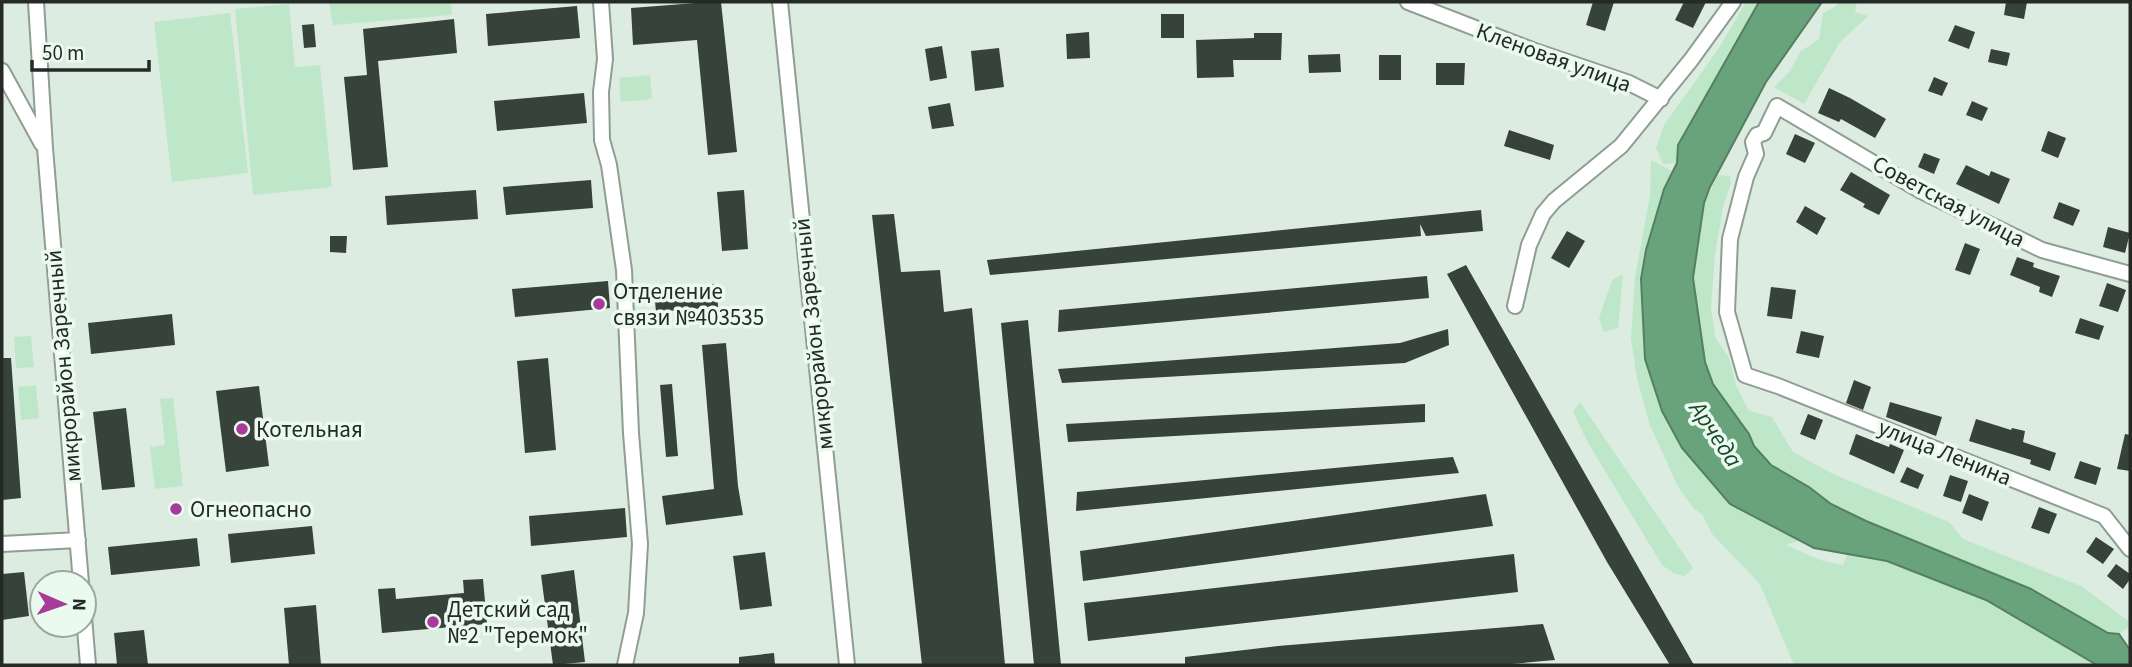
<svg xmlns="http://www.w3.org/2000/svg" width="2132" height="667" font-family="'Source Sans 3',sans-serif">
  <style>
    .green { fill: #bee6c9 }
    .water { fill: #69a37c; stroke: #557f62; stroke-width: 2 }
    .building { fill: #36423a }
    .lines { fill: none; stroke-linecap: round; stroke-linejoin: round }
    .minor-casing { stroke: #909d93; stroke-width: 18 }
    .minor { stroke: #fff; stroke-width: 14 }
    .poi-dot { fill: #a83a99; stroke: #ebfaef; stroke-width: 2.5 }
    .labels { text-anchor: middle; stroke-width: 7; stroke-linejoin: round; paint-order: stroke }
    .street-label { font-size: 23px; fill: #252a26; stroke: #ebfaef }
    .poi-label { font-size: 23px; fill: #252a26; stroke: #ebfaef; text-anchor: start }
    .water-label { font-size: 24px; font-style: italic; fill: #19462b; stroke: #ebfaef }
  </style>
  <rect width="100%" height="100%" fill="#ddece1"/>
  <path class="green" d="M329,2H451L452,15L333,25Z
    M1746,2H1759L1678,144L1677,163L1663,164L1656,148L1664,125L1717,51Z
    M1838,2H1857L1855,12L1868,16L1840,42L1804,104L1774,87L1790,71L1800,52L1819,39L1823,13L1835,7Z
    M289,4L295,67L320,65L332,187L253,195L235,9Z
    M230,13L248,173L172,182L154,22Z
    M650,75L652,99L621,102L619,78Z
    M1651,160L1672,171L1664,189L1646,250L1641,279L1645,359L1730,504L1798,541L1786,545L1820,560L1843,565L1848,553L1861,558L1887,561L1986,600L2097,665H1794L1760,584L1712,534L1702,514L1694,509L1678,487L1650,425L1637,379L1631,338L1635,278L1650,195Z
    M1718,175L1730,176L1731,183L1723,207L1715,255L1711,307L1715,337L1729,358L1736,385L1749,411L1772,417L1793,452L1833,474L1949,522L1963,539L2081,586L2130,622V626L2119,634L2108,633L2031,589L1866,521L1831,504L1809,487L1771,465L1754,446L1749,434L1713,384L1705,362L1694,291V263L1704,203Z
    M1623,274L1618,328L1604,332L1599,318L1612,280Z
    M31,336L34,367L16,368L14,337Z
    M36,385L39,418L21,420L18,387Z
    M173,398L183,486L155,489L150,447L165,445L160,399Z
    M1580,402L1693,568L1685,576L1675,574L1662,565L1587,441L1573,412Z"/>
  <path class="water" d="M1759,2H1822L1766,82L1710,187L1704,203L1693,278L1705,362L1713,384L1749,434L1754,446L1771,465L1809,487L1831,504L1866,521L2031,589L2108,633L2119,634L2130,650V665H2097L1986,600L1887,561L1814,548L1730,504L1682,448L1662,411L1645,359L1641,279L1646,250L1664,189L1677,163L1678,145Z"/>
  <path class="building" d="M709,2H721L737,152L708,155L697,40L633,45L631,8Z
    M1593,2H1614L1605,31L1586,25Z
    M1684,2H1706L1693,28L1675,20Z
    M2006,2H2027L2024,19L2004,15Z
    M577,6L580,38L488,46L486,14Z
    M1161,14H1184V38H1161Z
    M454,19L457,53L378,61L388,167L353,170L344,77L367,75L363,29Z
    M314,24L316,47L304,48L302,25Z
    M1955,25L1975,32L1969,49L1948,41Z
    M1089,32L1090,58L1067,59L1066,34Z
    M1254,33H1282L1281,60H1233L1234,77L1197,78L1196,40L1254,38Z
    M942,46L947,78L930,81L925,49Z
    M999,48L1004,87L975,91L971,51Z
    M1991,49L2010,53L2007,66L1988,62Z
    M1340,54L1341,72L1309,73L1308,55Z
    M1379,55H1401V80H1379Z
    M1436,63H1465L1464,85H1436Z
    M1934,77L1948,83L1942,96L1928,91Z
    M1829,88L1850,98L1886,119L1875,138L1841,119L1839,122L1818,113Z
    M584,93L587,123L497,131L494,101Z
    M1972,101L1988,108L1982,121L1966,115Z
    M950,103L954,126L932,129L928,107Z
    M1509,130L1554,145L1550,160L1504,146Z
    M2048,131L2066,138L2058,158L2041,151Z
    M1795,134L1815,143L1805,163L1786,154Z
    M1924,153L1940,159L1934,174L1918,167Z
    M1966,165L1989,176L1991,171L2010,179L1999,204L1956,184Z
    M1851,172L1890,195L1879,215L1863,207L1865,204L1840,190Z
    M591,180L593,208L506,215L503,187Z
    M476,190L478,219L387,225L385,196Z
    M744,190L748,249L722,251L717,192Z
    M2059,202L2080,210L2073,226L2053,218Z
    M1805,206L1826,218L1817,235L1796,222Z
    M1481,210L1483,231L1426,236L1420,224L1421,236L990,275L987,260Z
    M894,214L901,272L940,270L944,312L972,308L1005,665H922L872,215Z
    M2108,227L2130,233L2125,253L2103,247Z
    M1567,231L1585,241L1569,268L1551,258Z
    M330,236H347L346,253L330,252Z
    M1965,243L1980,249L1970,275L1955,270Z
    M2017,257L2034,263L2033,267L2060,276L2052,297L2039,292L2040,287L2010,275Z
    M1466,265L1694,665H1670L1607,562L1447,274Z
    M1427,276L1429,298L1058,332L1059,310Z
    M608,281L610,308L515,317L512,289Z
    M2107,283L2126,290L2118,312L2099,306Z
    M717,284L718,307L656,312L654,289Z
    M1771,287L1796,290L1792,319L1767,316Z
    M172,314L175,345L91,354L88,323Z
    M2080,318L2104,326L2099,340L2075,333Z
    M1028,320L1061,665H1034L1001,323Z
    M1448,329L1449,345L1405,363L1062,383L1058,369L1400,343Z
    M1801,331L1824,336L1819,358L1796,353Z
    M726,343L738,486L743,515L666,525L662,496L714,489L702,345Z
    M2,358H11L21,498L2,500Z
    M548,358L556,450L525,453L517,361Z
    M1854,380L1871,387L1863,410L1846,403Z
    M672,384L678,456L666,457L660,385Z
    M259,386L269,466L226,472L216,391Z
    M1890,402L1942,417L1936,436L1886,417Z
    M1425,404V422L1068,442L1066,424Z
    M126,408L135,487L102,490L93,412Z
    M1808,414L1823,420L1815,440L1800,434Z
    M1976,419L2011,430L2012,428L2025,431L2023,442L2056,453L2050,471L2030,464L2031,460L1969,441Z
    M1856,434L1889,447L1890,444L1904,450L1894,474L1849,454Z
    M2125,434L2130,435V471L2117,469Z
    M1453,457L1459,473L1076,511L1077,492Z
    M2080,461L2101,468L2096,485L2074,478Z
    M1907,467L1924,475L1918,489L1900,482Z
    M1950,475L1968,481L1961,502L1943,496Z
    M1486,494L1493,526L1083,581L1080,551Z
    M1969,494L1989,502L1982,521L1962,513Z
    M2039,507L2057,514L2049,534L2031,528Z
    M625,508L627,537L531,546L529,516Z
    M312,526L315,554L231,563L228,534Z
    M2096,537L2114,549L2103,564L2086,552Z
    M197,538L200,566L111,575L108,547Z
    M765,552L772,606L740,610L733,556Z
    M1514,554L1518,592L1088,641L1084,603Z
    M2116,564L2130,574V579L2123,589L2107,576Z
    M574,570L585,662L553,665L541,575Z
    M24,572L29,616L2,620V574Z
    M483,579L487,624L382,633L378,589L395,588L396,599L464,593L463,580Z
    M316,605L321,665H289L284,608Z
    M1543,624L1555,660L1500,665H1185V657L1278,646Z
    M144,630L148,665H117L114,633Z
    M774,653L775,665H739V657Z"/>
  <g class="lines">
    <defs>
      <path id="minor" d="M36,2L45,148L81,583
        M601,2L605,59L601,92L602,140L609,165L624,270L631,433L640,544L636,613L625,665
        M780,2L847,665
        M1408,2L1532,50L1629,83L1661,99
        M2,71L42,144
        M2130,274L2042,250L1921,191L1777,106L1764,133L1757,135L1753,142L1756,154L1746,177L1730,239L1727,312L1745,375L1778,386L2104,516L2130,549
        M1515,306L1529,245L1543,214L1554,201L1621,146L1691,60L1733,2
        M2,544L78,540
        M84,617L88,665"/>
    </defs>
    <use href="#minor" class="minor-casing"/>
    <use href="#minor" class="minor"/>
  </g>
  <g class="poi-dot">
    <circle cx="599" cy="304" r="7"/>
    <circle cx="242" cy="429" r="7"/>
    <circle cx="176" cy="509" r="7"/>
    <circle cx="433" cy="622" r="7"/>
  </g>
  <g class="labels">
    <g class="street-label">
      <text transform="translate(1554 57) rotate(20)" y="8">Кленовая улица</text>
      <text transform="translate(1949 201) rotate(28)" y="8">Советская улица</text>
      <text transform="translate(813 334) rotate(-96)" y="8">микрорайон Заречный</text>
      <text transform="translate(63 366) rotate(-95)" y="8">микрорайон Заречный</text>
      <text transform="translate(1945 452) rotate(22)" y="8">улица Ленина</text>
    </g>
    <g class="poi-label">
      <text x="613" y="299">Отделение<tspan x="613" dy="26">связи №403535</tspan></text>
      <text x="256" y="437">Котельная</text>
      <text x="190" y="517">Огнеопасно</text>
      <text x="447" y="617">Детский сад<tspan x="447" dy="26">№2 "Теремок"</tspan></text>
    </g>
    <g class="water-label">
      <text transform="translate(1716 434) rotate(56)" y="8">Арчеда</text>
    </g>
  </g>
  <rect width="2132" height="667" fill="none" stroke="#252a26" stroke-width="7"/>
  <g transform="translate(63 604) rotate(92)"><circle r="33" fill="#ebfaef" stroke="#9ca79f" stroke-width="2"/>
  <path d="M0-5L12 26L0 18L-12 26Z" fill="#a83a99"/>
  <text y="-10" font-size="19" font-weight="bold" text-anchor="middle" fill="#252a26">N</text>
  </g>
  <path d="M32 60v10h117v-10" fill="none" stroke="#252a26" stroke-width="3.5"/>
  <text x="42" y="60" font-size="21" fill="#252a26" stroke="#ebfaef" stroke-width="5" paint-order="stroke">50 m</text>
</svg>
